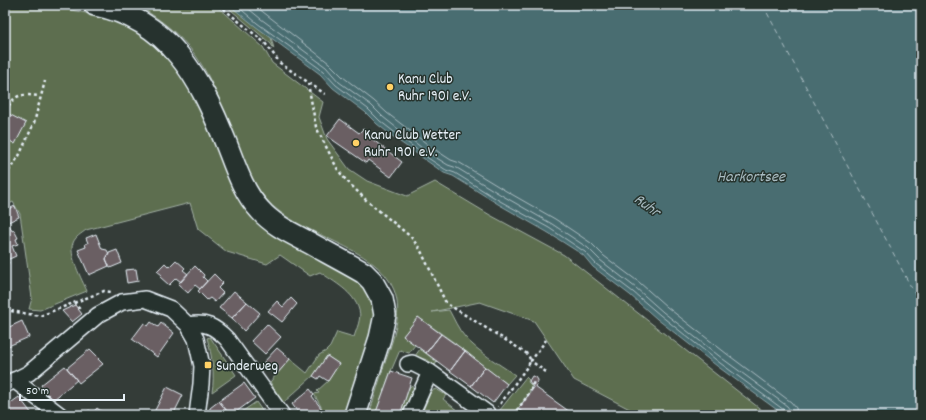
<svg xmlns="http://www.w3.org/2000/svg" width="926" height="420" font-family="Dekko,sans-serif">
  <style>
    .green { fill: #5d6e50; stroke: #a2b0a4 }
    .water { fill: #4a6d71; stroke: #89a2a7 }
    .lines { fill: none; stroke-linecap: round; stroke-linejoin: round }
    .shore { stroke: #a9bcc2; stroke-width: 1 }
    .ferry { stroke: #a9bcc2; stroke-width: 1; stroke-dasharray: 5 4; stroke-linecap: butt }
    .building { fill: #6a5f64; stroke: #e8f1f8 }
    .street-casing { stroke: #e8f1f8; stroke-width: 18 }
    .secondary-casing { stroke: #e8f1f8; stroke-width: 24 }
    .path { stroke: #e8f1f8; stroke-width: 2.5; stroke-dasharray: 3 3; stroke-linecap: butt }
    .street { stroke: #26332d; stroke-width: 15 }
    .secondary { stroke: #26332d; stroke-width: 21 }
    .poi-dot { fill: #ffd166; stroke: #26332d; stroke-width: 1.5 }
    .labels { text-anchor: middle; stroke-width: 3; stroke-linejoin: round; paint-order: stroke }
    .poi-label { font-size: 15px; fill: #e8f1f8; stroke: #26332d; text-anchor: start }
    .water-label { font-size: 16px; font-style: italic; fill: #a9bcc2; stroke: #26332d }
  </style>
  <rect width="100%" height="100%" fill="#343c38"/>
  <filter id="ink" filterUnits="userSpaceOnUse"><feTurbulence type="fractalNoise" baseFrequency=".025" numOctaves="2"/><feDisplacementMap in="SourceGraphic" scale="8" xChannelSelector="R" yChannelSelector="G"/><feConvolveMatrix kernelMatrix="1 2 1 2 8 2 1 2 1" color-interpolation-filters="sRGB"/></filter>
  <g filter="url(#ink)">
    <path class="green" d="M5,5H46L96,15L110,18L149,36L193,85L233,180L353,276L362,286L372,301L375,311L374,328L348,415H324V412L314,394L319,393L317,391L328,381L339,364L327,356L313,376L283,403L270,382L290,359L307,373L319,355L326,351L330,347L337,332L354,337C356,330 362,318 359,310C354,292 334,282 320,272L310,276L280,255L267,264L227,252L198,229L190,203L86,230C81,234 75,237 73,243C68,254 82,280 87,291L40,310L29,309L32,298L20,214L13,202L5,206Z
      M136,5H214L225,13L263,47L272,63L323,102L319,117L327,139L349,169L367,181L407,196L435,182L490,215L564,255L768,415H641L574,380L534,321L480,302L432,312L449,310C454,319 458,329 465,337C478,352 498,363 515,375L507,384L468,354V353L456,345V344L418,317L403,336L415,345L409,353L400,350L391,371L375,415H369C374,400 378,384 383,369C391,344 404,316 394,290C377,245 298,237 266,199C249,180 242,155 232,132C222,106 212,79 196,56C181,35 158,17 136,5Z
      M225,5H229L271,37L274,49L271,44Z
      M210,337L236,375L212,392C215,375 212,355 207,338Z
      M420,349L437,362L435,365L427,360L415,356Z
      M526,377L529,380L528,382L532,386L529,391L530,392L518,409L526,415H496Z
      M410,386L415,388L403,415H402L403,411H401Z
      M436,389L446,395L443,399L463,415H421L431,391Z
      M256,402L265,415H237Z"/>
    <path class="water" d="M229,5H921V415H784L717,366L657,319L630,295L593,267L583,255L547,232L498,204L453,176L444,173L400,142L377,124L365,112L333,88L320,74L255,26Z"/>
    <g class="lines">
      <path class="shore" d="M236,5L257,23L323,71L336,85L368,109L380,121L425,156L446,170L455,173L500,201L549,228L585,252L596,264L633,292L660,315L720,363L784,410L786,415
        M244,5L261,19L326,67L339,82L371,105L383,117L427,152L448,165L457,168L503,196L552,224L588,248L600,260L636,288L663,312L723,359L787,406L790,410L791,415
        M254,5L329,63L343,77L374,101L387,113L431,147L451,160L460,163L506,191L555,219L591,243L604,256L640,283L667,307L727,354L791,402L796,408L797,415"/>
      <path class="ferry" d="M763,5L921,306"/>
    </g>
    <path class="building" d="M7,113L26,123L15,144L5,138V117Z
      M340,119L359,133L363,129L369,133L368,136L402,162L391,177L368,160L366,163L327,136Z
      M15,206L19,217L6,223L5,208L6,210Z
      M8,222L12,231L14,230L18,238L16,239L18,244L12,246L16,256L7,260L9,263L5,265V224Z
      M96,234L102,249L107,250L109,254L106,259L109,266L89,275L78,250L86,247L85,244L88,243L86,238Z
      M117,250L122,263L110,268L106,259L109,253Z
      M176,260L185,268L183,270L188,274L181,282L176,278L169,285L160,277L162,275L157,271L165,263L169,267Z
      M195,266L204,275L203,277L207,281L200,289L195,285L188,293L178,284Z
      M136,269L138,281L127,283L125,270Z
      M214,274L223,283L218,288L223,293L215,302L210,298L207,300L198,291Z
      M234,291L247,302L232,318L219,308Z
      M291,298L297,304L282,322L268,311L277,301L283,307Z
      M247,302L260,313L244,331L232,318Z
      M75,305L82,314L72,322L62,311Z
      M418,317L441,334L426,353L403,336Z
      M22,321L29,337L6,347L5,329Z
      M151,322L158,327L161,323L174,333L157,357L132,339L144,323L148,326Z
      M267,324L281,337L265,354L251,341Z
      M441,334L465,351L450,371L426,353Z
      M277,348L290,359L276,375L263,363Z
      M90,349L99,358L98,359L103,364L79,383L67,368Z
      M465,351L485,367L471,386L450,371Z
      M327,356L339,364L328,381L320,376L318,379L313,376Z
      M65,366L77,380L53,400L48,394L47,395L41,385Z
      M485,367L507,384L493,403L471,386Z
      M391,371L412,378L400,415H375Z
      M532,376L536,377L538,380V382L535,387L570,412L569,415H527L518,409L533,389V387L529,381Z
      M244,383L255,398L232,415H230L219,401Z
      M167,387L183,395L173,415H159L154,412Z
      M310,389L314,394L312,396L324,412L320,415H300L292,404Z
      M19,397L32,414L30,415H5V407Z
      M219,401L230,415H209L210,408Z
      M97,408L106,415H84L89,410L93,413Z"/>
    <g class="lines">
      <defs>
        <path id="street" d="M188,325C206,322 214,326 227,339L282,415
          M408,364L412,363L430,372L487,413
          M14,380L60,415
          M5,385L29,373L98,315L122,302L145,299L171,309L188,325L196,339L202,366L201,384L197,415
          M411,415L430,372"/>
        <path id="secondary" d="M95,5C170,20 200,78 226,143C235,166 243,192 260,210C273,225 291,233 308,242C326,252 345,262 364,273L372,281L382,299L385,315L380,338L355,415"/>
      </defs>
      <use href="#street" class="street-casing"/>
      <use href="#secondary" class="secondary-casing"/>
      <path class="path" d="M219,5L265,43L280,63L325,94
        M308,83L316,127L338,170L345,179L366,200L411,237L420,249L445,301L449,305L520,349C526,353 532,356 529,364L498,407
        M5,111C16,93 20,94 40,96
        M5,176L19,156L34,123L45,81
        M74,302L81,311
        M5,310L40,316L104,291L111,292
        M546,372L531,361L546,340
        M513,415C521,404 532,393 534,380"/>
      <use href="#street" class="street"/>
      <use href="#secondary" class="secondary"/>
    </g>
  </g>
  <g class="poi-dot">
    <circle cx="390" cy="87" r="4"/>
    <circle cx="356" cy="143" r="4"/>
    <rect x="204" y="361" width="8" height="8" rx="2"/>
  </g>
  <g class="labels">
    <g class="poi-label">
      <text x="398" y="83">Kanu Club<tspan x="398" dy="17">Ruhr 1901 e.V.</tspan></text>
      <text x="364" y="139">Kanu Club Wetter<tspan x="364" dy="17">Ruhr 1901 e.V.</tspan></text>
      <text x="216" y="370">Sunderweg</text>
    </g>
    <g class="water-label">
      <text x="751" y="181">Harkortsee</text>
      <text transform="translate(648 204) rotate(36)" y="6">Ruhr</text>
    </g>
  </g>
  <rect width="926" height="420" fill="none" stroke="#26332d" stroke-width="20"/>
  <rect x="10" y="10" width="906" height="400" fill="none" stroke="#e8f1f8" stroke-width="1.5" filter="url(#ink)"/>
  <path d="M20 394v6h104v-6" fill="none" stroke="#e8f1f8" stroke-width="2"/>
  <text x="26" y="394" font-size="12" fill="#e8f1f8" stroke="#26332d" stroke-width="3" paint-order="stroke">50 m</text>
</svg>
